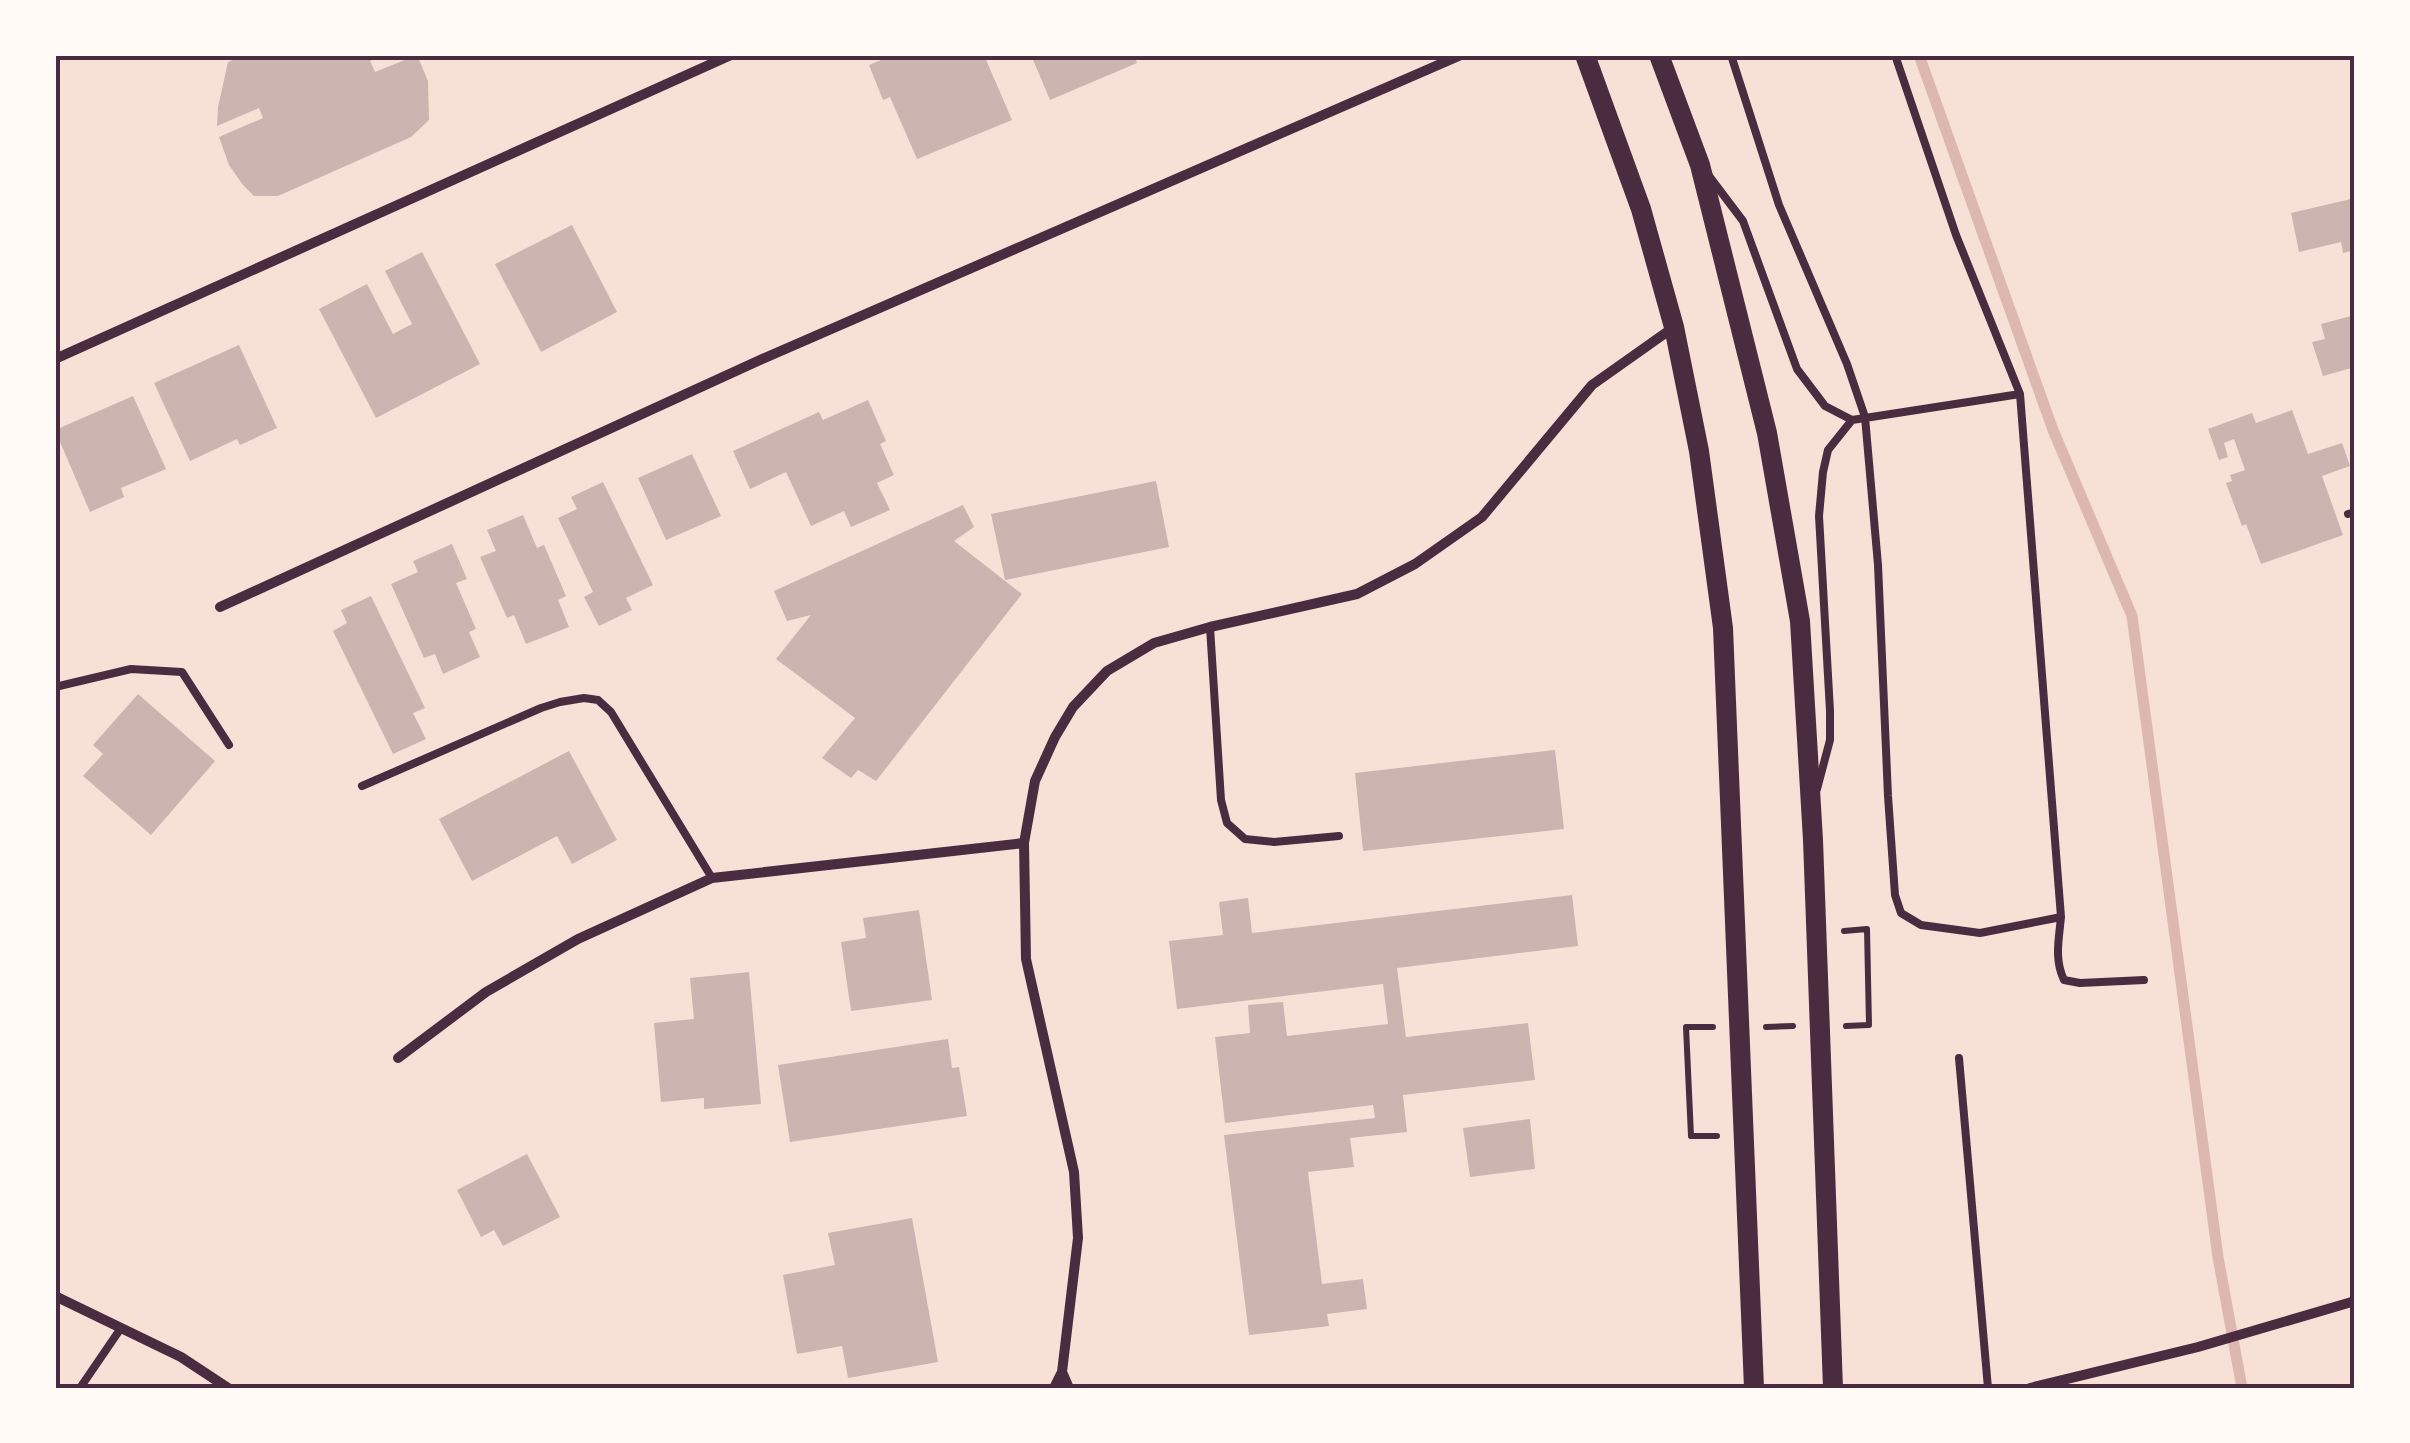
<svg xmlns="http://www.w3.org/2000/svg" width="2410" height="1443" font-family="Signika,sans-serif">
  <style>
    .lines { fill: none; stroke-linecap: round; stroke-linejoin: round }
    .stream { stroke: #dcb8b0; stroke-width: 11 }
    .building { fill: #ccb4b1 }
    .path { stroke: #4a2c40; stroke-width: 6 }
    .service { stroke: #4a2c40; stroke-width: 8 }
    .minor { stroke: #4a2c40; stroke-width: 10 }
    .secondary { stroke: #4a2c40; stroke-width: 20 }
    .neatline { fill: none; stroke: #4a2c40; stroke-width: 4 }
  </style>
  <rect width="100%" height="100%" fill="#f7e1d7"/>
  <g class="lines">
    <path class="stream" d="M1919,55L2053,430L2132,616L2218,1257L2242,1388"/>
  </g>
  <path class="building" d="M243,55H384L370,61L375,72L417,55L428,81L429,120L411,137L278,196H254L243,185L229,165L219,137L263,118L259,108L217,126L218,107L228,62Z
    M893,55H984L1012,120L917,159L890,97L883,100L869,65Z
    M1031,55H1134L1137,63L1050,100Z
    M2355,198V250L2343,253L2341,242L2299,252L2291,213Z
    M572,225L617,312L541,352L495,264Z
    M422,252L480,364L376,418L319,309L367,284L393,334L412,324L385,271Z
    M2355,315V367L2323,376L2312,342L2325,339L2321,324Z
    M239,345L277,428L240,445L237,439L190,461L154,383Z
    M133,396L166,469L121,488L124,497L90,512L55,430Z
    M868,400L886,441L880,444L894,475L877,483L890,510L851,527L844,511L811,526L786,472L750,489L733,451L819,412L823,420Z
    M2292,410L2308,454L2342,443L2350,466L2322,476L2343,535L2261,564L2246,524L2242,526L2226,483L2232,481L2230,475L2245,470L2234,439L2224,443L2228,457L2219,460L2208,429L2252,413L2256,423Z
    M692,454L721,516L666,540L638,478Z
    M1156,481L1169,547L1005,580L991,514Z
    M603,482L653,585L626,598L632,610L599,626L584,597L593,592L558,518L577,509L571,497Z
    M963,505L974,527L954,541L1022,594L876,781L858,770L851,778L822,758L855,718L776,659L811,615L787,621L774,591Z
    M523,515L537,548L544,545L566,596L558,600L569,627L526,644L514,615L507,618L480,557L496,551L487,530Z
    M452,544L467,579L456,583L476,629L469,632L480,657L443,674L435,654L424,658L391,584L418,572L413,561Z
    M371,596L425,708L413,713L426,739L393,754L333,631L347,623L341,610Z
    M138,694L215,761L151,835L83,776L103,754L93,745Z
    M1555,750L1564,829L1363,851L1355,773Z
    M569,751L617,840L572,864L557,836L472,881L439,819Z
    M1572,895L1578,946L1397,968L1406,1037L1528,1023L1535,1080L1403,1095L1407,1132L1350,1138L1354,1167L1308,1172L1322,1284L1363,1279L1367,1309L1327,1314L1329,1326L1249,1335L1224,1135L1375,1118L1373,1105L1225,1123L1215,1037L1250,1033L1248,1005L1283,1002L1287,1036L1388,1024L1383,984L1177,1009L1169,941L1223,935L1219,902L1248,898L1252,933Z
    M919,910L932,1000L851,1011L841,942L866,938L863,918Z
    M749,972L761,1104L704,1109V1098L661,1102L654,1023L694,1019L690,978Z
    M948,1039L952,1068L959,1067L967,1116L790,1142L778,1065Z
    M1530,1119L1535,1169L1470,1177L1463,1128Z
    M527,1154L560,1217L503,1246L494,1230L481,1237L457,1190Z
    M912,1218L938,1362L848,1378L842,1346L797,1354L783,1275L835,1265L828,1233Z"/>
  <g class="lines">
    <path class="path" d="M1844,931L1867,929L1869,1025L1846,1026
      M1713,1027H1686L1691,1136H1717
      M1766,1027L1793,1026"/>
    <path class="service" d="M1731,55L1779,205L1847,364L1865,417L1878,565L1888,796L1895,895L1901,913L1921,925L1980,933L2061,917
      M1895,55L1956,235L2020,394L2061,917C2059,939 2054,959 2064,980L2080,983L2144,980
      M1709,176L1743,221L1797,369L1825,406L1852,420L2020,394
      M2348,514L2355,512
      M1210,627L1221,800L1227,823L1245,839L1274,842L1339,836
      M55,687L131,669L182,672L229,745
      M362,786L541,708L560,702L584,698L598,700L611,712L712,878
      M1817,789L1830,740V711L1819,516L1823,472L1828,450L1852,420
      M1959,1058L1988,1388
      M80,1388L121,1328"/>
    <path class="minor" d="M55,359L731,55
      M220,607L760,360L1461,55
      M398,1058L486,992L578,939L712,878L1024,843
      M55,1296L181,1357L228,1388
      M1062,1372L1069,1388
      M1054,1388L1062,1372L1078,1238L1074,1172L1026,959L1024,843L1035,781L1055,737L1073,707L1107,671L1154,643L1210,627L1357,594L1415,564L1482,517L1592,385L1674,327
      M2030,1388L2198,1347L2355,1301"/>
    <path class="secondary" d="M1585,55L1641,209L1674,327L1699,451L1723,628L1754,1388
      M1659,55L1700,165L1767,433L1800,621L1813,840L1833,1388"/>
  </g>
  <rect width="2410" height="1443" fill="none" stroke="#fffaf5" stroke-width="115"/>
  <rect x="58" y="58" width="2294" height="1328" class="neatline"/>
</svg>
